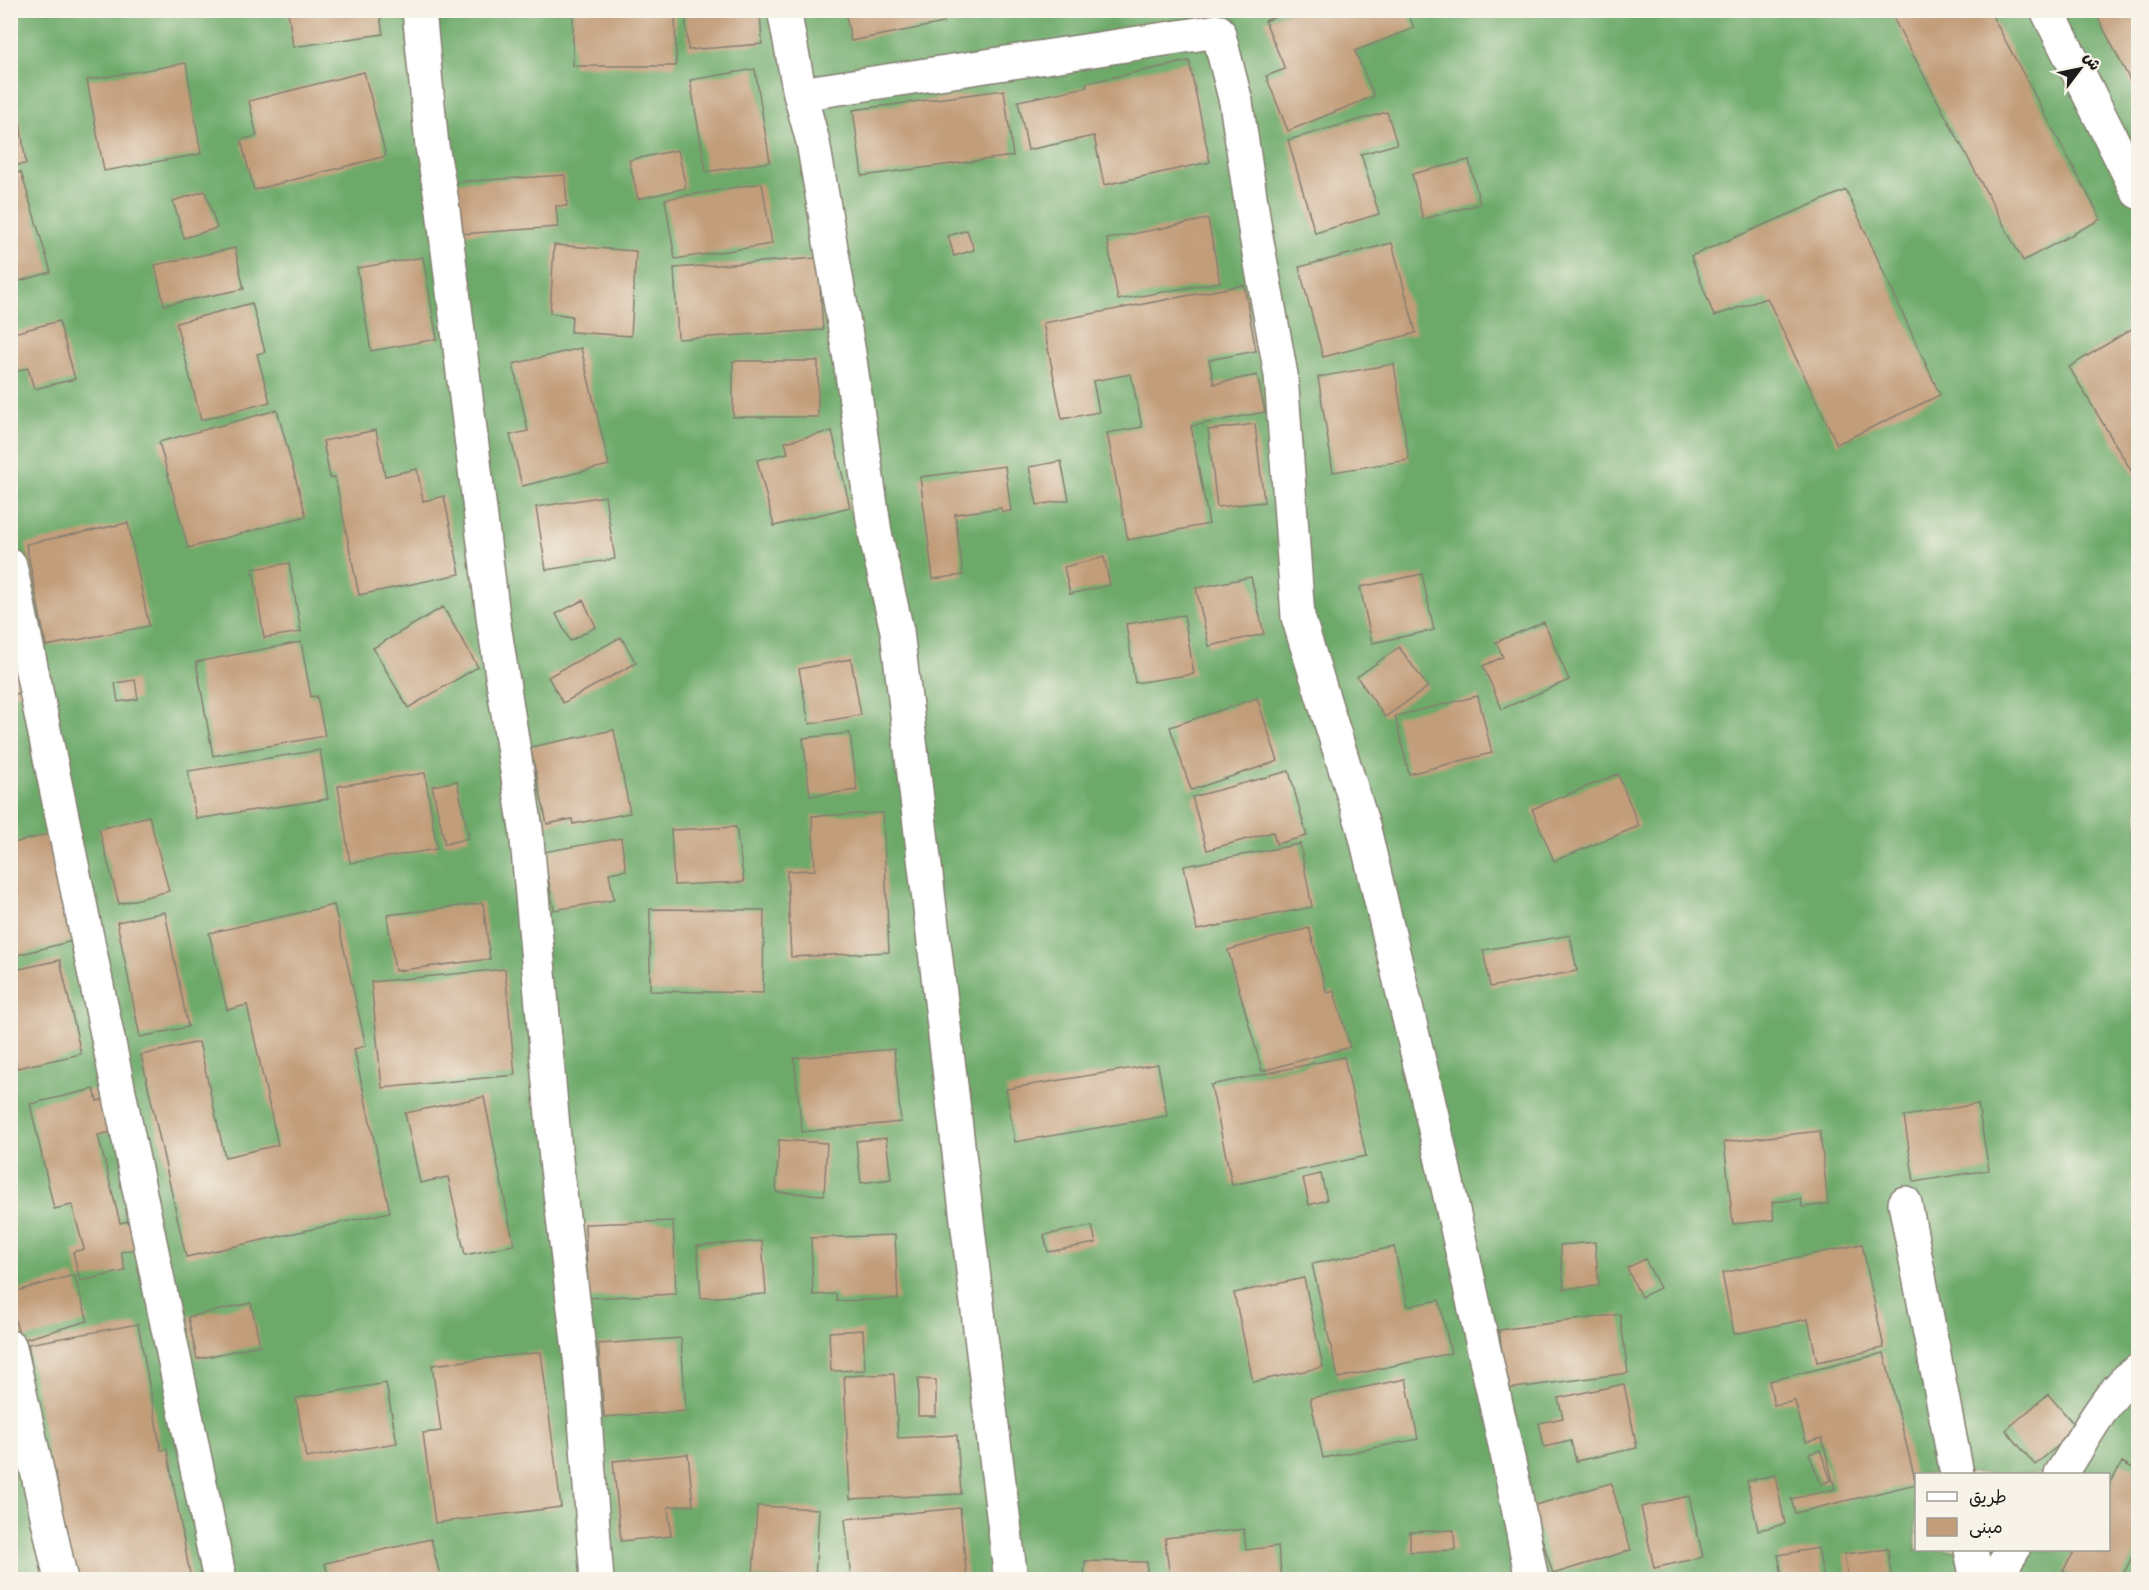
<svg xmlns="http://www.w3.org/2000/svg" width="2149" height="1590" font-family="Kalam,'Playpen Sans Arabic',sans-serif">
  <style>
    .forest { fill: #6daa6a; stroke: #446343; stroke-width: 1.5; fill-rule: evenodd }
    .building { fill: #c29d7a }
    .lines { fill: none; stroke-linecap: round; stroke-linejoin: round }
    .minor-casing { stroke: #847e70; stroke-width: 36 }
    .minor { stroke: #fff; stroke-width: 33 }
  </style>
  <rect width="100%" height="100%" fill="#f7f3e8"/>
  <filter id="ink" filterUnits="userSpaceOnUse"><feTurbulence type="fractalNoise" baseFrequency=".0167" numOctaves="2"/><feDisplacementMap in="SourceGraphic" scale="12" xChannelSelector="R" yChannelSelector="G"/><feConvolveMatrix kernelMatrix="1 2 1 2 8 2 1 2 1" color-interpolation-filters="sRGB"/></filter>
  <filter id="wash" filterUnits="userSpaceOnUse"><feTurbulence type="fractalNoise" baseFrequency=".008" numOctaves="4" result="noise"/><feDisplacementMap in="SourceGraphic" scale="24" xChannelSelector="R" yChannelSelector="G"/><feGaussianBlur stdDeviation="1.35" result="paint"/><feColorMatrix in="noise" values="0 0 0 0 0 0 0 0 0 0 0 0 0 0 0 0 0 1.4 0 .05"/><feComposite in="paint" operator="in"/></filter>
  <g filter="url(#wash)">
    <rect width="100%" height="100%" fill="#ede1c3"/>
    <path class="forest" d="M11,11H2138V1579L11,1580ZM1916,1474H2108V1550H1916Z"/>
    <g id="blocks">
      <path class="building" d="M288,10H379L383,34L293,47Z
        M573,10H675L676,66H573Z
        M685,10H760L762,44L688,50Z
        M845,10H941L944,23L851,41Z
        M1199,10H1239V11L1202,21Z
        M1293,10H1407L1414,28L1355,51L1374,96L1288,131L1266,76L1285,69L1265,21Z
        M1889,10H1989L2101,219L2023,261Z
        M2094,10H2138V96Z
        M1189,61L1210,162L1104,185L1094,136L1028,150L1018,101L1087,87L1086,83Z
        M186,63L201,154L104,171L87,80Z
        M755,69L770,162L706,172L690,80Z
        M364,72L386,156L254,190L241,140L257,136L249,101Z
        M1004,90L1013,156L862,176L853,110Z
        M18,107L26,164L10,166V108Z
        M1387,112L1397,144L1361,154L1379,214L1315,233L1288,140Z
        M678,150L686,188L638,199L629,160Z
        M1469,160L1480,204L1423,219L1412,174Z
        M21,172L51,272L10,284V175Z
        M565,175L567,206H556L558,227L460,234L456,182Z
        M762,183L772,244L675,259L665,199Z
        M1846,190L1940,395L1837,444L1767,298L1714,316L1691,256Z
        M205,191L217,228L184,238L173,201Z
        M1208,219L1220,282L1118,300L1107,239Z
        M967,230L974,250L954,256L948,236Z
        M1392,243L1416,333L1323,357L1299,267Z
        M554,245L636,251L631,336L571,332L572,316L550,313Z
        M235,248L244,289L164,305L155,265Z
        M423,257L437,339L371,351L357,268Z
        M818,258L823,330L678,339L674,268Z
        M1244,285L1256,351L1209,360L1214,384L1257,375L1265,412L1191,426L1209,524L1128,540L1107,433L1142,427L1131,374L1093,381L1099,412L1062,419L1043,323Z
        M252,303L265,352L257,354L270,402L201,420L176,323Z
        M59,321L75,379L34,389L28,368L10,373V334Z
        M2138,325V482L2069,367Z
        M581,348L609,465L522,486L510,435L528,431L513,364Z
        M733,361H818V417H733Z
        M1394,364L1409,460L1333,472L1318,377Z
        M277,410L306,516L188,548L159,442Z
        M1255,424L1264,502L1217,507L1208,430Z
        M376,430L385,476L417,469L423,501L444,496L460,574L359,595L335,477L330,478L323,441Z
        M832,431L850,507L774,526L757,460L788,453L785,442Z
        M1061,461L1069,500L1037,505L1029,467Z
        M1005,466L1011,511L1002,512L1001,508L955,514L963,575L933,579L920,477Z
        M605,496L615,559L546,570L536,507Z
        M128,523L149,626L46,646L26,544Z
        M1104,557L1110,585L1070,594L1064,567Z
        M289,563L301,632L264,638L253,569Z
        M1422,574L1434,630L1372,643L1360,587Z
        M1251,577L1264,634L1209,646L1196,588Z
        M583,600L596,627L570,641L556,614Z
        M443,607L478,667L408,708L373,648Z
        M10,609L34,691L10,695Z
        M1184,615L1194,674L1135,683L1126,624Z
        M1544,622L1569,680L1502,709L1483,666L1503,657L1496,642Z
        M621,637L636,663L563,703L548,677Z
        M301,642L311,697L317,696L325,736L213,756L196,662Z
        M1399,647L1428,687L1385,717L1357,677Z
        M851,659L861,715L809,724L799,669Z
        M135,680L138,699L118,702L115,683Z
        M1478,696L1492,753L1409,774L1395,716Z
        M1257,698L1278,761L1191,790L1170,727Z
        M614,730L630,813L573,824L572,819L547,824L530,747Z
        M850,733L857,790L810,796L803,738Z
        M320,750L328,799L196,819L188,771Z
        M1289,771L1307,836L1276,844L1273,832L1207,850L1192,797Z
        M425,773L437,849L350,863L338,786Z
        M1618,774L1639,826L1554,861L1532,809Z
        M457,781L469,838L445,844L432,786Z
        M883,813L889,952L791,957L787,871L815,870L812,816Z
        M149,816L169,891L119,904L99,829Z
        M736,827L744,882L674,885L671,830Z
        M52,833L80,939L10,957V844Z
        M621,838L626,870L609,873L614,900L554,910L543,852Z
        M1300,844L1312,907L1197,930L1184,866Z
        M483,903L490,959L395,971L387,915Z
        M334,905L366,1046L354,1049L390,1212L186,1257L141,1055L199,1042L225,1157L278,1145L247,1005L227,1010L209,933Z
        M650,909L764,910L763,993L650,991Z
        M165,912L188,1027L140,1037L117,922Z
        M1309,928L1327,993L1334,991L1350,1047L1262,1071L1228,950Z
        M1570,935L1577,971L1490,987L1483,950Z
        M60,960L81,1054L17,1068L10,1038V971Z
        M505,969L515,1075L382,1088L371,982Z
        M894,1049L901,1122L802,1132L794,1058Z
        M1344,1057L1366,1156L1232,1185L1211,1085Z
        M1158,1064L1167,1116L1015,1142L1006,1089Z
        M94,1089L97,1101L112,1097L120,1130L98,1135L120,1223L140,1218L147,1246L121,1252L125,1271L80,1281L73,1252L84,1249L72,1205L54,1209L30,1104Z
        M484,1097L514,1245L465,1255L448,1177L420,1183L405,1113Z
        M1978,1104L1989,1170L1914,1182L1904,1116Z
        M1820,1131L1828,1204L1802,1207L1801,1199L1772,1202L1774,1220L1733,1224L1724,1142Z
        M886,1138L891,1179L861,1183L856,1141Z
        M779,1140L827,1143L824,1195L776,1192Z
        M1321,1174L1327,1200L1309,1205L1303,1178Z
        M673,1221L676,1294L588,1298L585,1224Z
        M1092,1226L1096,1243L1048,1252L1044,1235Z
        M895,1235L898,1299L837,1301L836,1294L813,1295L811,1238Z
        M762,1241L766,1294L701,1298L697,1246Z
        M1595,1242L1599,1286L1564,1289L1560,1245Z
        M1862,1244L1884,1348L1817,1362L1808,1319L1734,1334L1722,1273Z
        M1394,1247L1408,1306L1439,1300L1451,1353L1338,1378L1312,1264Z
        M1645,1259L1660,1288L1641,1297L1627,1268Z
        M74,1275L88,1321L21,1340L10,1304V1293Z
        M1304,1278L1323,1367L1253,1382L1234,1293Z
        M251,1303L260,1345L197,1359L188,1317Z
        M1620,1314L1628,1373L1507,1389L1499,1330Z
        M138,1324L161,1450L167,1449L191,1580H70L28,1344Z
        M863,1330L865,1370L831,1371L829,1332Z
        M681,1338L686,1411L604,1417L598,1344Z
        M541,1352L561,1507L435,1523L423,1433L441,1431L432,1365Z
        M1884,1353L1916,1484L1795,1513L1791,1499L1835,1489L1822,1438L1806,1442L1795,1401L1774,1405L1769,1381Z
        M894,1374L898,1438L957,1435L961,1494L850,1499L844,1376Z
        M918,1379L936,1380V1416H918Z
        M1406,1379L1418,1439L1323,1458L1310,1398Z
        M386,1383L397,1443L306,1458L296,1398Z
        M1624,1384L1637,1448L1576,1461L1571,1441L1544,1447L1539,1423L1563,1418L1558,1398Z
        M2048,1394L2078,1429L2035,1465L2006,1430Z
        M1820,1450L1831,1480L1821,1484L1809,1454Z
        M688,1454L693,1505L668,1507L671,1536L621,1541L613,1461Z
        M2122,1462L2138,1471V1546L2120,1580H2078L2063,1571L2075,1550H2108V1488Z
        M1775,1475L1785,1524L1758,1530L1747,1481Z
        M1611,1483L1631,1550L1553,1574L1532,1506Z
        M1689,1496L1703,1557L1654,1568L1641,1507Z
        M757,1506L819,1509L815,1580L753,1577Z
        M960,1508L967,1580H851L845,1519Z
        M1244,1529L1246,1550L1278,1546L1282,1580H1170L1165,1538Z
        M1454,1530L1455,1550L1410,1552V1532Z
        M431,1539L440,1575L420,1580H329L325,1563Z
        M1818,1548L1824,1580H1783L1778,1555Z
        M1888,1549L1891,1575L1848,1579L1844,1554Z
        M1085,1561L1147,1562V1580H1084Z"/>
    </g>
  </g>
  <g filter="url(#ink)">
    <use href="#blocks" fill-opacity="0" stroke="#847e70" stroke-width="1.5"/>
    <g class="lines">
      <defs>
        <path id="minor" d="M419,10L432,146L442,202L494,624L526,829L556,1160L581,1366L597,1580
          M784,10L800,94L813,142L849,353L875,533L897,631L974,1279L1011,1580
          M2047,10L2138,192
          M800,94L1218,31L1236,102L1256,236L1281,375L1298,617L1364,829L1433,1120L1513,1481L1532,1580
          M10,565L220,1580
          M1905,1203L1957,1474
          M10,1347L61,1580
          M2061,1474C2081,1444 2108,1390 2138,1371
          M1971,1550L1977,1580
          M1994,1580L2013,1550"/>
      </defs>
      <use href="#minor" class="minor-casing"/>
      <use href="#minor" class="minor"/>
    </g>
  </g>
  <rect width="2149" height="1590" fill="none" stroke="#f7f3e8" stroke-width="36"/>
  <rect x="1915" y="1473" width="195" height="78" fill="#f7f3e8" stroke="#9f9d96" stroke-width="1.5"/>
  <rect x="1927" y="1492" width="30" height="9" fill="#ffffff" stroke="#9f9d96" stroke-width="1.5"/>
  <text x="1969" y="1503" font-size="18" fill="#1c1c1c">طريق</text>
  <rect x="1927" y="1518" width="30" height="18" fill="#c29d7a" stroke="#9f9d96" stroke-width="1.5"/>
  <text x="1969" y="1533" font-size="18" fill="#1c1c1c">مبنى</text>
  <g transform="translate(2080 69) rotate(58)" stroke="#f7f3e8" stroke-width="4.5" paint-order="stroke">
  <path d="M0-4.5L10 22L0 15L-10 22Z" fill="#1c1c1c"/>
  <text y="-9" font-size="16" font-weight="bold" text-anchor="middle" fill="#1c1c1c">ش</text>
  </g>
</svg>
